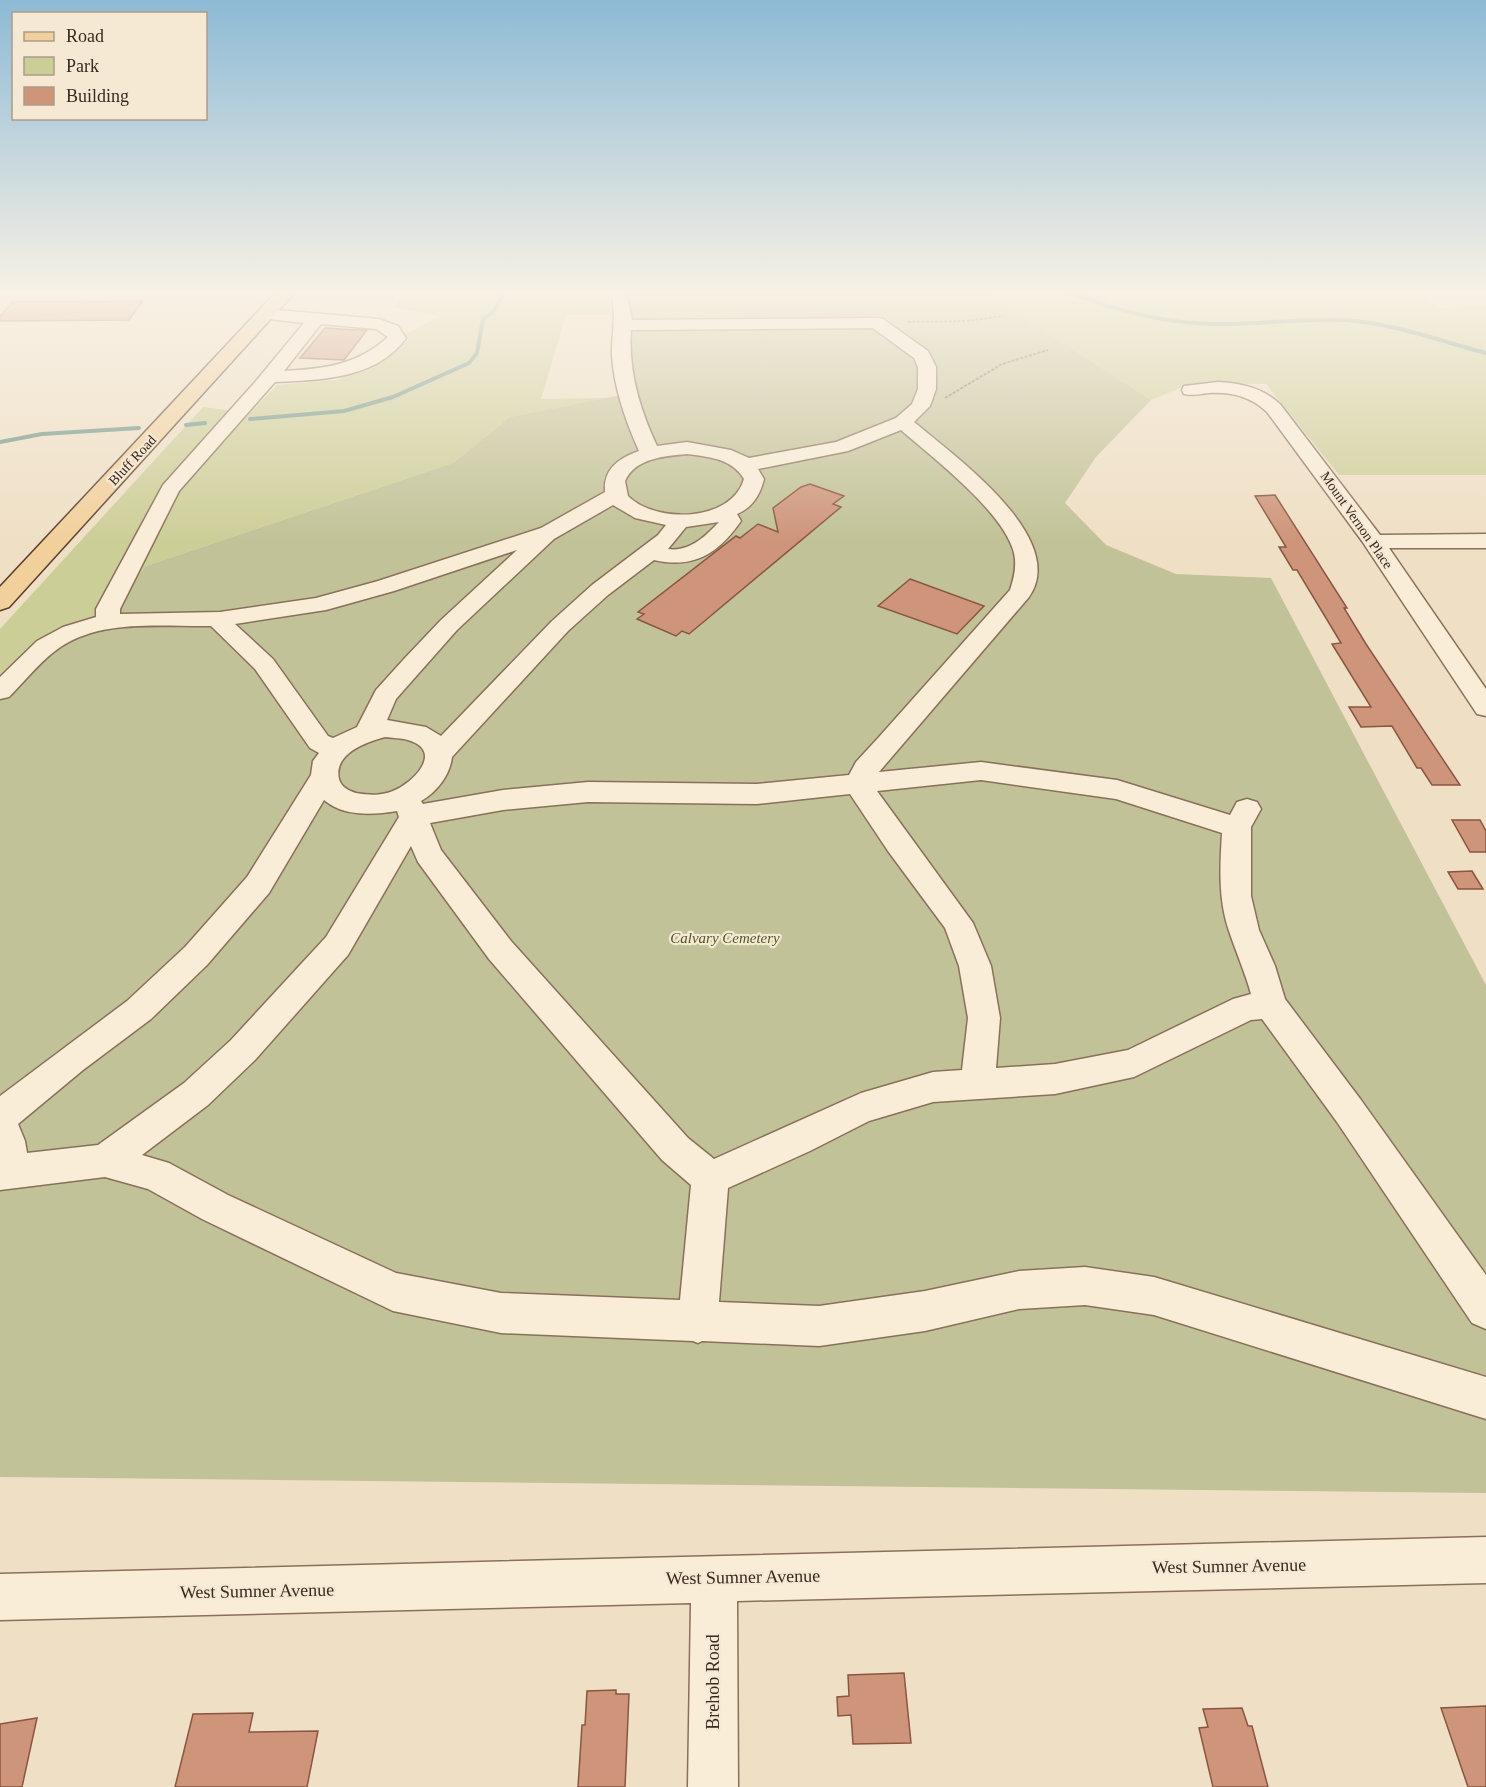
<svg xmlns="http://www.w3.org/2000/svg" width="1486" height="1787" font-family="'Times New Roman',serif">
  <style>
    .green { fill: #ccce98 }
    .cemetery { fill: #c1c297 }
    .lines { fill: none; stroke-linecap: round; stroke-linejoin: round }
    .stream { stroke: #6d9185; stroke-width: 4 }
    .building { fill: #ce957a; stroke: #8a5640; stroke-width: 1.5 }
    .minor-casing { stroke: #8a705a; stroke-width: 3 }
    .major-casing { stroke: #583e2f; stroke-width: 3 }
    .path { stroke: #8a705a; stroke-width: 2; stroke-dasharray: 3 1.5; stroke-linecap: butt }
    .minor { fill: #f9edd8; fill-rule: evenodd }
    .major { fill: #f2d09c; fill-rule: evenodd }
    .labels { text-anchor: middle; stroke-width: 4.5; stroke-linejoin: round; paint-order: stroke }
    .far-street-label { font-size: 14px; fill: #3a291f; stroke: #f6e9d4 }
    .park-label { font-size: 15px; font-style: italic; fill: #4f5725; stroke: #f6e9d4 }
    .near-street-label { font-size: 18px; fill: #3a291f; stroke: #f6e9d4 }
  </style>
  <rect width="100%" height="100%" fill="#efdfc5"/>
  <path class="green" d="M402,291H619L622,315H566L541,399L607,398L510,417L453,463L146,566L92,627L0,681V629L203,407L250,413L277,385L336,380L379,362L405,335L439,316L395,307Z
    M983,291H1419L1437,308L1486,307V475H1339L1266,384L1192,383L1151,400Z"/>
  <path class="cemetery" d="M619,291H983L1151,400L1096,457L1065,503L1106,545L1176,574L1271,578L1486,985V1493L0,1477V687L22,662L92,627L146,566L453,463L510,417L631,393Z"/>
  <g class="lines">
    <path class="stream" d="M1067,291C1113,310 1162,323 1213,324C1257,325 1300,318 1344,320C1393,323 1440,341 1486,353
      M250,419L344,411L393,397L469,363L477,353L483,319L493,312L502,297L498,291
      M186,425L205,423
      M0,442L42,434L139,428"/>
  </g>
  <path class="building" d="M143,301L129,320L0,321V316L13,302Z
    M325,328L357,330H367L344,360L300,358Z
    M810,484L844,496L833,504L841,507L689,634L682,631L676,636L637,619L644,614L638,612L736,536L740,538L758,524L778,532L773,508L801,487Z
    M1275,495L1347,608H1344L1366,644L1460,785H1432L1421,768H1417L1392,726L1361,727L1349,707H1371L1332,644L1341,643L1297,570H1293L1279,547H1286L1255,496Z
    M910,579L984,606L957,634L878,606Z
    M1452,820H1480L1486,831V852H1470Z
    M1472,871L1483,889H1458L1448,872Z
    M904,1673L911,1743L853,1744L851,1715L838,1716L837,1697L849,1696L848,1675Z
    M616,1690V1694H629L625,1787H578L582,1725H585L587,1691Z
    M1486,1706V1787H1468L1441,1708Z
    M1242,1708L1248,1726H1252L1268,1787H1213L1199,1728L1208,1727L1203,1709Z
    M253,1713L249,1732L318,1731L307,1787H175L193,1714Z
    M37,1718L22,1787H0V1724Z"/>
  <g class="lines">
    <defs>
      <path id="minor" d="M610,291H626L632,320L877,318L883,319L928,351L936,367V389L930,406L914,422C953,455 1070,538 1029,597L879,772L981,762L1117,780L1230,815L1237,802L1247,799L1257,802L1261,809L1251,827V896L1259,930L1275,966L1285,999L1361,1100L1486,1275V1329L1472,1323L1337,1122L1262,1019L1251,1020L1134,1077L1055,1094L933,1102L869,1121L810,1151L728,1188L719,1302L819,1306L925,1291L1019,1271L1085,1267L1154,1277L1486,1377V1419L1154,1315L1085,1305L1019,1309L925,1331L819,1346L702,1341L698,1343L693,1341L501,1333L393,1311L202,1219L148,1189L105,1177L0,1190V1096L127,1001L185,947L247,877L311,775L313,761L319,753L310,748L255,669L211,626C160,627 98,618 55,651C38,664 24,682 9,697L0,699V677L37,641L63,627L96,617V609L163,485L256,381L304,323L260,318L258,314L260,310L266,309L379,319L398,326L406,338C377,379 320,380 275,382L179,491L120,609V614L220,612L316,598L378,581L541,528L605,492C603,469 619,458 639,451C626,422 614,388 612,356C611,334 618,314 610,291ZM321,324L376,329L388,337C357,365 324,369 284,371ZM873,328L914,358L918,367V389L912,404L896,418L836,442L749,458L731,450L687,442L657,446C640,410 628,371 631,330ZM901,430C933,458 1004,512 1014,553C1017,566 1014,578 1010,590L879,737L856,762L849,775L757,784L588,782L503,790L423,804L421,801C437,792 450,775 452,757L568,631L608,595L654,560C694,569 718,554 741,521L737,514C753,507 760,495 764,479L758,469L848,451ZM687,454C708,457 732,458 744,479C732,522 656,524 628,496L625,481C635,458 665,456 687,454ZM613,505L635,518L666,525L658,535L592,585L552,621L441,736L426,727L387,720L396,699L457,630L554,539ZM719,522C705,537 689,552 668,549L686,527ZM517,550L441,620L404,659L376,690L357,727L333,738L328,736L273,659L235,624L326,610L394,591ZM385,737C392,738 401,738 408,740C445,751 413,783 393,791C381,796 369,795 356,793C349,791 341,787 339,779C333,754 366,742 385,737ZM981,780L1116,799L1222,833C1220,866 1218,899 1229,931C1236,952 1245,972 1251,994L1233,999L1128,1050L1055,1064L996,1068L1000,1018L991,966L973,923L877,791ZM850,794L888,851L945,928L959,966L968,1018L962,1070L933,1072L861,1093L714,1159L688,1138L511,941L441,850L430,823L503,810L588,802L757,804ZM324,800C344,817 373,815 397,811L399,817L326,937L231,1040L184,1083L98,1145L27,1153L25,1141L18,1124L83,1070L151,1019L207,965L269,893ZM411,846L418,862L489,959L662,1160L691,1185L680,1300L501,1293L396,1273L228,1195L169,1163L142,1155L208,1105L255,1060L348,955Z
        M1218,382C1241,383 1263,388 1280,404L1380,535L1486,534V548H1389L1486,689V716L1477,714L1362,541L1267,412C1250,396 1231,392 1209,393C1200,394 1193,396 1184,394L1182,390L1184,386Z
        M1486,1537V1583L737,1601L738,1787H688L691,1603L0,1620V1574Z"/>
      <path id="major" d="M277,291H296L9,607L0,610V587Z"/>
    </defs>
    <use href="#minor" class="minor-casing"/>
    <use href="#major" class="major-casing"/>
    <path class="path" d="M908,322L966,321L1003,316
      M945,398L1002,364L1048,350"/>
    <use href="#minor" class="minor"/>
    <use href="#major" class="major"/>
  </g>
  <linearGradient id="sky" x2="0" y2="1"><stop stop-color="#8dbad5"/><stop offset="0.54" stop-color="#f8f1e5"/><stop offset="1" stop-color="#f8f1e5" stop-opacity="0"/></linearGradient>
  <rect width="1486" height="541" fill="url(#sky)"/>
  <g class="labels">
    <g class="far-street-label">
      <text transform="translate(132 460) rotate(-47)" y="5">Bluff Road</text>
      <text transform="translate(1357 520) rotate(55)" y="5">Mount Vernon Place</text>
    </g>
    <g class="park-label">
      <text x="725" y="943">Calvary Cemetery</text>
    </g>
    <g class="near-street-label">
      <text transform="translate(1229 1566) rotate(-1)" y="6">West Sumner Avenue</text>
      <text transform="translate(743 1577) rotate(-1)" y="6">West Sumner Avenue</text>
      <text transform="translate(257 1591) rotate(-1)" y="6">West Sumner Avenue</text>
      <text transform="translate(713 1682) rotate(-90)" y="6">Brehob Road</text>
    </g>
  </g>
  <rect x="12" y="12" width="195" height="108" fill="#f6e9d4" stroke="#ab9c8c" stroke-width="1.5"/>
  <rect x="24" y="32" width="30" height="9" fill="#f2d09c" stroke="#ab9c8c" stroke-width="1.5"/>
  <text x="66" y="42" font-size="18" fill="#3a291f">Road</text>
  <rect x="24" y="57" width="30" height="18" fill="#ccce98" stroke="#ab9c8c" stroke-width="1.5"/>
  <text x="66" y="72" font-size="18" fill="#3a291f">Park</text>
  <rect x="24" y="87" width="30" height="18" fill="#ce957a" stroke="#ab9c8c" stroke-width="1.5"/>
  <text x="66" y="102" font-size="18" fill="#3a291f">Building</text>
</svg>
